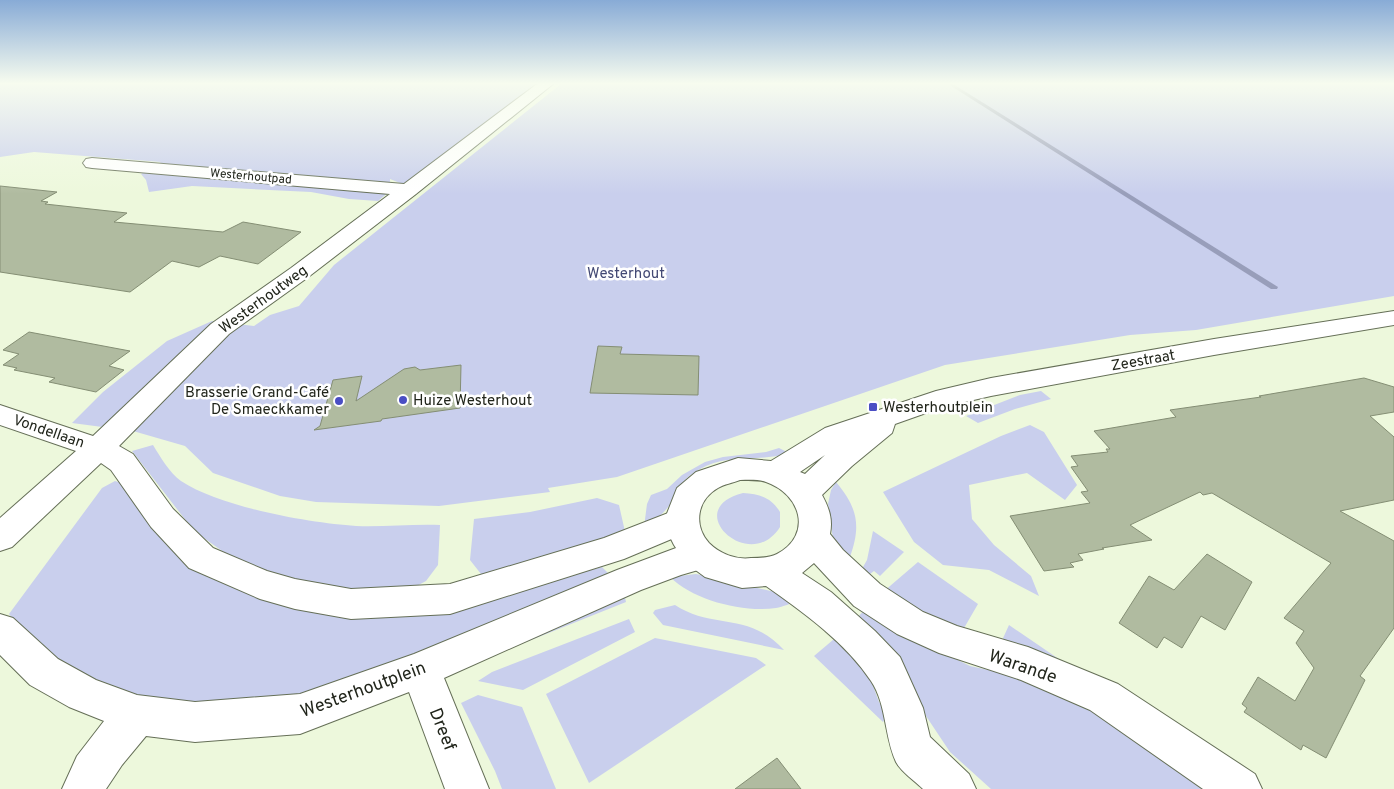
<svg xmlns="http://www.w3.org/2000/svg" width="1394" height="789" font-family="Overpass,sans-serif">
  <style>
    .green { fill: #c9cfed }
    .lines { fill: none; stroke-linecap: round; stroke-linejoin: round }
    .stream { fill: #989eba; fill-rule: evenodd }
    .building { fill: #b0bba0; stroke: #848e74 }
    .minor-casing { stroke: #656f57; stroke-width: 2 }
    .major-casing { stroke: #656f57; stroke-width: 2 }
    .minor { fill: #fff; fill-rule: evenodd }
    .major { fill: #fff; fill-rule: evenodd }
    .poi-dot { fill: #4a4ec4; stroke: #fff; stroke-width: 2 }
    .labels { text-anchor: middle; stroke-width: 5; stroke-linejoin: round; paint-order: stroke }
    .far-street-label { font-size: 12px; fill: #21251b; stroke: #fff }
    .park-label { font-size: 15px; fill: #434974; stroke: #fff }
    .street-label { font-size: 15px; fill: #21251b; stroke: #fff }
    .poi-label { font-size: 15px; fill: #21251b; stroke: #fff; text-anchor: start }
    .near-street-label { font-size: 18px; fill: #21251b; stroke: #fff }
  </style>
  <rect width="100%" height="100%" fill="#edf8dc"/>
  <path class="green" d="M0,84H539L405,185L390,179V191L378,201L349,199L311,192L192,186L149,192L146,180L141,174L161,162L34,152L0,157Z
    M561,84H1394V296L1196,330L1130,335L945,365L617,477L548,488L550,492L439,506L316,502L280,496L213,473L185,446L133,431L72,423L103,392L167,341L212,321L254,326L270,315L299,306L334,265Z
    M1041,391L1051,399L1015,409L978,423L966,416L1020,395Z
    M1030,425L1044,432L1077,485L1065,500L1027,473L969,485L972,519L994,545L1031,576L1039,596L989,570L943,565L914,542L883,492L1001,436Z
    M153,445C161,458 169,472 181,481C220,507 309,523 356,526C384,527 412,524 440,525L438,565L426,581L411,589L396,591L341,589L275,577L239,563L194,531L132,451Z
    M779,448L789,453C762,462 733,454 706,466C700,469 691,474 686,479C682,483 680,490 677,495C670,506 656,523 644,527L647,504L651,495L667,489L682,475L705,462L723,457L766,452Z
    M115,481L125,484L268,600L475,601L602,567L611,576L325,693L166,706L126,697L34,646L9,614L102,488Z
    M836,482C858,508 861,526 850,557L833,539L828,504L831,490Z
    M743,493C760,494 772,498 780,512V527C750,575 679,509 743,493Z
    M597,498L619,505L626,536L497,578L481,574L470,560L474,519L530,512Z
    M873,531L904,552L880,576L874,571L866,577L859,574L867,560Z
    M918,562L978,604L960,635L883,592Z
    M696,574L784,594L798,601C791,603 783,607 776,608C743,613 693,600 670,577Z
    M624,593L626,602L469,665Z
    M675,605C713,630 748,611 784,650L663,625L653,613L655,610Z
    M868,606L920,641L970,666L1025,678L1090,703L1214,789H991L950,752L926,716L906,676L856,619Z
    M629,619L635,632L523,690L478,681L492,672Z
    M1009,625L1072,668L999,647Z
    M840,634L871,680L879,702L888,715L883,722L814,656Z
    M655,638L756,658L766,665L589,783L546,694Z
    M478,695L522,707L556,789H502L495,771L461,703Z"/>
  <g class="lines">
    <path class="stream" d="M948,84H953L1278,287L1277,289H1271Z"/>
  </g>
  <path class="building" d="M0,186L57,192L41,201L48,202L45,204L127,213L114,222L223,232L243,222L301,232L258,264L220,256L199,267L172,261L130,292L0,272Z
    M29,332L130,351L109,366L124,370L96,392L49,382L55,378L14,370L17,368L3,365L19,354L3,350Z
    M598,346L622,347L620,354L699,356L698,395L590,393Z
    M461,365L460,408L382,419L381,421L314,430L320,426L333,380L362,376L356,401L404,369L415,367L420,370Z
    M1364,378L1394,387V412L1370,416L1394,437V500L1340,511L1394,541V628L1360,676L1365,680L1326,758L1303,745L1301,750L1244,712L1247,708L1242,704L1258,677L1295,701L1314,668L1296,643L1304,631L1284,618L1331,563L1212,493L1203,495L1200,492L1130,525L1152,540L1102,548L1104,549L1078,554L1083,560L1070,563L1074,567L1044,571L1010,516L1090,503L1081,492L1088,491L1071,467L1078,466L1071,456L1108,452L1106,449H1110L1094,431L1176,417L1170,410L1261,397L1259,396Z
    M1207,554L1252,582L1225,630L1201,616L1182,648L1164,637L1157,648L1119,623L1149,576L1174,590Z
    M777,758L801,789H735Z"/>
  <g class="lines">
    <defs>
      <path id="minor" d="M537,84H553L416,194L307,278L229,334L119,446L133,454L173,509L213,548L267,571L295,579L351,589L450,584L604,538L681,508L693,512L697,521L693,530L624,559L450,614L351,619L295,609L260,599L189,568L151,527L111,470L101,463L12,547L0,551V518L76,451L0,425V405L93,436L211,324L291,268L390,194L92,168L86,167L83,163L86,159L92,158L404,184Z
        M700,542L712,546L717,556L712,566L681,575L641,590L444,678L489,789H445L409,692L300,734L195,742L146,736L122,765L106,789H62L77,756L104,721L69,707L30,685L0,655V614L13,618L58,659L96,680L137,695L195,702L300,694L414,654L617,570L676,548Z"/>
      <path id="major" d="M1394,311V325L1214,355L991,396L943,407L895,424L892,433L852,466L822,495C829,508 833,519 830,534L843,550L880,584L923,612L957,626L1028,647L1118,684L1255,774L1262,789H1203L1090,710L1021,680L939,653L897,634L854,606L814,563L802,573L831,592L875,631L900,657L923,708L930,737L969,774L976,789H923C915,781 901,772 896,762C884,736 887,705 871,681C846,643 803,612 766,586L742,588L705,577L686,563L674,545L669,535L666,516L677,488L696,472L738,458L771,461L825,428L936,391L991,378L1214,339ZM825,455L805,474L800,472ZM740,480C748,480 758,479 766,482C801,494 813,535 777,554C769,558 760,558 751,558C736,560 720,554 709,543C693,525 697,500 718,488C724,484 733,483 740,480Z"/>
    </defs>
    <use href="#minor" class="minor-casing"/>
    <use href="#major" class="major-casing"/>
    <use href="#minor" class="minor"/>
    <use href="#major" class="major"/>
  </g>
  <linearGradient id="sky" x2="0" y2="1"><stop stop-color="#88abd6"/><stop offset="0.43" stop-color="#f7fcef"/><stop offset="1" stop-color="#f7fcef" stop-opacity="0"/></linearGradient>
  <rect width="1394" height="194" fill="url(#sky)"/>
  <g class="poi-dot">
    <circle cx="403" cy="400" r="5"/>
    <circle cx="339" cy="401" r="5"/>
    <rect x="868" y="402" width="10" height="10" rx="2.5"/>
  </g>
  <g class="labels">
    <g class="far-street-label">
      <text transform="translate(251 176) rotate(5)" y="4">Westerhoutpad</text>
    </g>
    <g class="park-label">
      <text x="626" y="278">Westerhout</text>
    </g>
    <g class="street-label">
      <text transform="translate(263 299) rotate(-36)" y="5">Westerhoutweg</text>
      <text transform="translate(1143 360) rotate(-10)" y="5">Zeestraat</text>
      <text transform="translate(49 431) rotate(19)" y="5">Vondellaan</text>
    </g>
    <g class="poi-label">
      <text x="329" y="397" text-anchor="end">Brasserie Grand-Café<tspan x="329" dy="17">De Smaeckkamer</tspan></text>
      <text x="413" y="405">Huize Westerhout</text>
      <text x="883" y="412">Westerhoutplein</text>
    </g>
    <g class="near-street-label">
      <text transform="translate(1023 666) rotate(19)" y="6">Warande</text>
      <text transform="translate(363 689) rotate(-20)" y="6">Westerhoutplein</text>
      <text transform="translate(443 729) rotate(68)" y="6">Dreef</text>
    </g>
  </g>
</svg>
